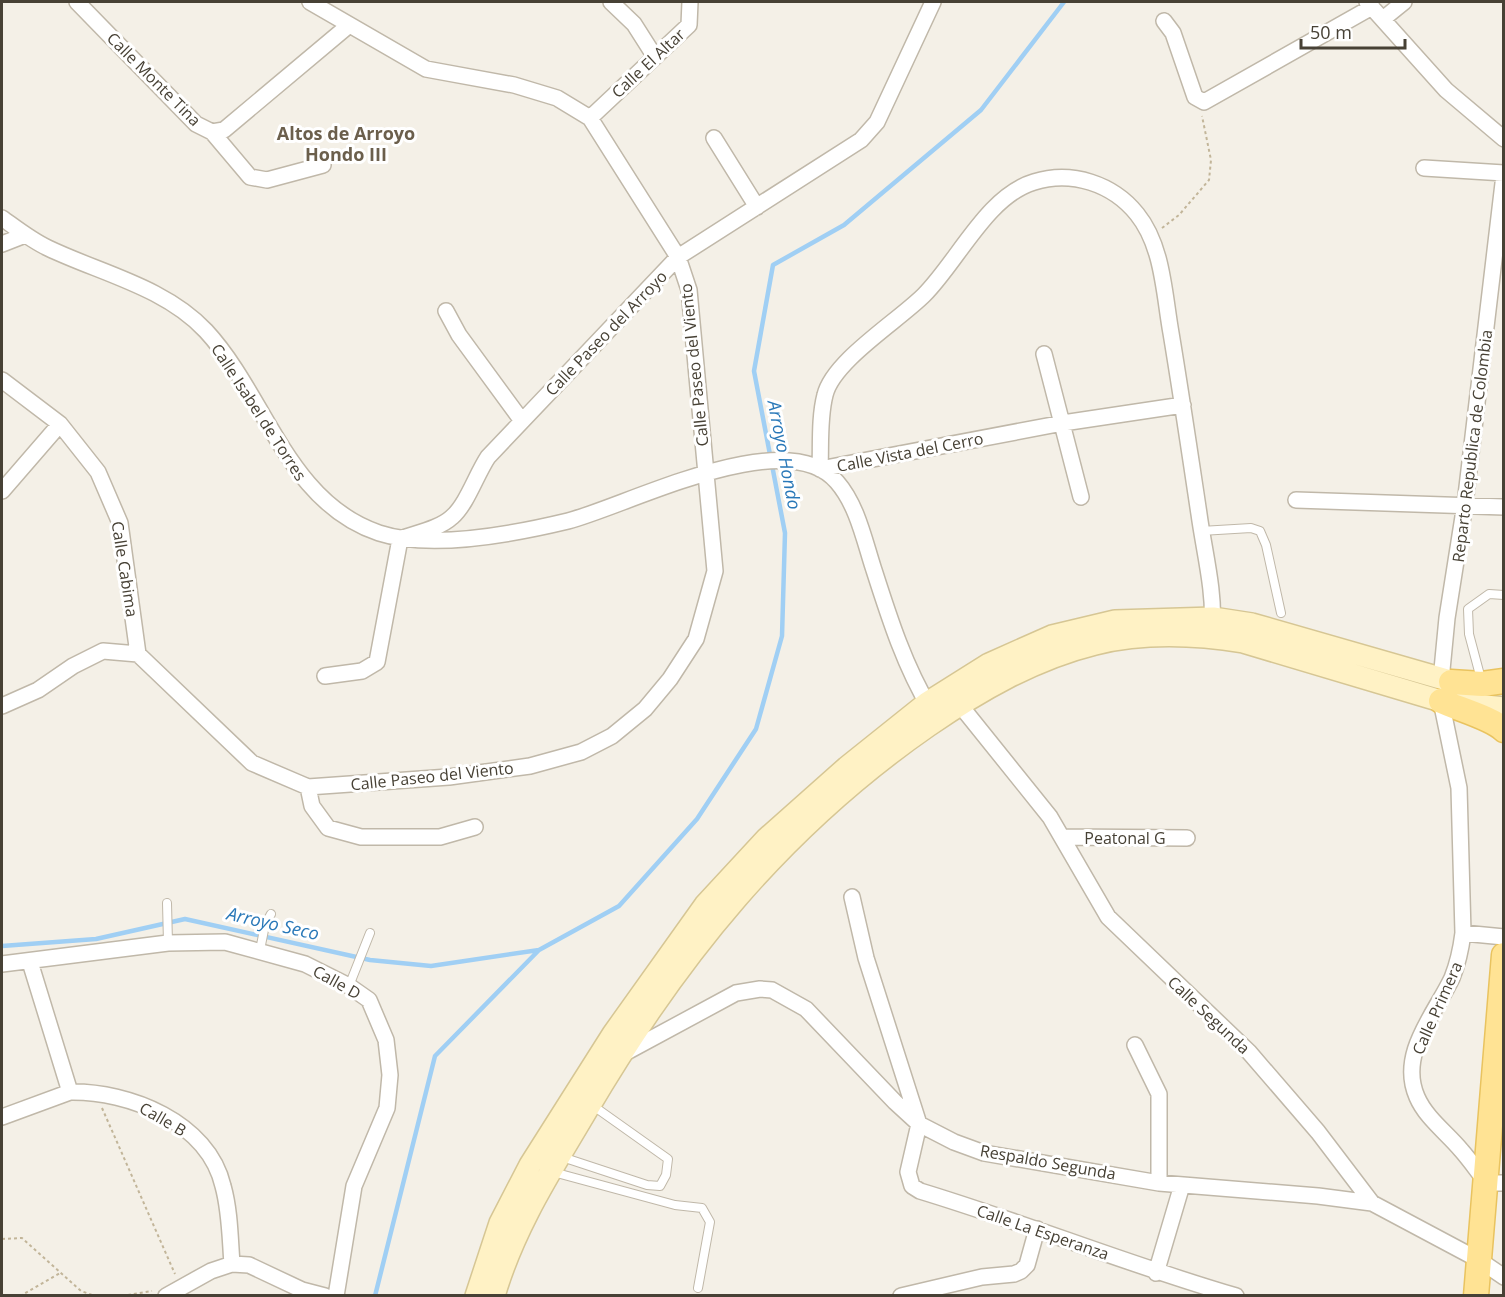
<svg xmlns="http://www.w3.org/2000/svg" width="1505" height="1297" font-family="'Open Sans',sans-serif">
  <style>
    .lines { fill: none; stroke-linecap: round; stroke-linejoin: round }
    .stream { stroke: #a0cff4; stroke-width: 4.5 }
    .lane-casing { stroke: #c0b8a9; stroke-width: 10 }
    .street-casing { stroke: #c0b8a9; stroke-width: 18 }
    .secondary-casing { stroke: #d6c694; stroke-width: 24 }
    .primary-casing { stroke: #e9c35f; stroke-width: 27 }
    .path { stroke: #c2b599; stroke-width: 2; stroke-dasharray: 3 3; stroke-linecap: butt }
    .lane { stroke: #fff; stroke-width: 8 }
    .street { stroke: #fff; stroke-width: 15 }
    .secondary { stroke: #fff2c5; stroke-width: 21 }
    .primary { stroke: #ffe394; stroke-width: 24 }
    .labels { text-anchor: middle; stroke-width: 6; stroke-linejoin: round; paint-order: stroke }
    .street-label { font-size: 16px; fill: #474135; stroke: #fff }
    .neighbourhood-label { font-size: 18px; font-weight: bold; fill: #6b5f4c; stroke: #fff }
    .water-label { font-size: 18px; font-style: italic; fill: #2978b8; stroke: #fff }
  </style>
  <rect width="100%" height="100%" fill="#f4f0e7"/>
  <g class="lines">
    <path class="stream" d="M2,946L96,939L185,919L370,960L431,966L539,950
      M375,1296L435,1056L539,950L619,906L697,819L756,729L782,636L785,533L754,371L773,265L844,225L981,110L1064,2"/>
    <defs>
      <path id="lane" d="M1201,531L1251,528L1260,531L1266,545L1281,613
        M1481,679L1469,634L1468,609L1489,594L1504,595
        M167,903L168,943
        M260,950L265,925L271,914
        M349,986L370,933
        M562,1157L647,1185L660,1186L666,1175L668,1159L592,1105
        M553,1172L675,1205L702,1208L710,1222L698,1288"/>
      <path id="street" d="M77,2L196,124L212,132L224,130L348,26
        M611,2L634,24L655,57
        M1367,2L1446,90L1504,139
        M1383,19L1404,2
        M1164,21L1173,33L1195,97L1204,102L1372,7
        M590,118L689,25L690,2
        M212,132L250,177L267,180L323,165
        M714,138L757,207
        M1424,168L1504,173
        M2,218C16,228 31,240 48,248C100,273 165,287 206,331C266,396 287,502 379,533C431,550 514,534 568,521C629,505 786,422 837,482C857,505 864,539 873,567C889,617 904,665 931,710
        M2,244L25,235
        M446,311L459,335L522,421
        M1044,354L1081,497
        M2,380L60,424L98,472L120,523L138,654L103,651L73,666L38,690L2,706
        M820,469C821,445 819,418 825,395C833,361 898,321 924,295C958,261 987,196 1034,182C1072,170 1113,184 1137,214C1163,246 1164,294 1171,333C1181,393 1190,454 1199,514C1204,551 1215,592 1212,628
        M820,469L1063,423L1183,405
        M2,491L60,424
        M1296,500L1504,507
        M138,654L252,763L308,787L449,777L530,766L581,752L612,736L645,709L670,679L696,639L715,571L689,290L678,257L590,118L557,98L514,85L426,69L310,2
        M325,676L362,671L377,662L400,539C416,533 439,529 452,517C467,504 476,475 488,457L678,257L861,140L877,122L933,2
        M1441,680L1447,618L1465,504L1504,175
        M1441,701L1459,788L1463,933C1461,949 1458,963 1452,978C1435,1014 1398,1054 1417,1097C1426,1118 1447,1133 1461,1150C1470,1160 1478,1172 1487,1183H1504
        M960,705L1050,817L1108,917L1249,1052L1318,1132L1372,1203L1479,1260L1504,1277
        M308,787L312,806L328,828L361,837H440L475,827
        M1064,837L1187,838
        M852,897L866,958L919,1124L908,1172L912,1186L920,1191C1026,1223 1129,1265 1236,1296
        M1463,933L1504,937
        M30,962L70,1092C129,1091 208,1122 223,1186C230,1211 230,1238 232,1264
        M2,964L168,943L225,942L305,964L349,986L369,1000L386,1040L390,1075L387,1108L354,1186L336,1296
        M1135,1045L1159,1094V1183
        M623,1054L736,993L760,989L772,990L806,1009L895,1102L919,1124L954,1142L984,1153L1159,1183L1318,1196L1372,1203
        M2,1117L70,1092
        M1156,1273L1182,1185
        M166,1296L211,1271L232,1264L249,1265L302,1290L325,1296
        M901,1296L982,1277L1014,1274L1021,1271L1027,1265L1037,1229"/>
      <path id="secondary" d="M476,1296L500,1223L530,1165L613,1034L705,905L767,838L847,767L927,703L989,664L1052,636L1115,621L1213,618L1252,624L1468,686
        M494,1296C514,1227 551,1171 587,1110C677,957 781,828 928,726C979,691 1034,659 1095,644C1144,632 1194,634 1243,642L1441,701L1504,708"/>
      <path id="primary" d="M1451,682L1482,684L1504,681
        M1441,701C1458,709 1492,718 1504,730
        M1476,1296L1504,955"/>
    </defs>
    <use href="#lane" class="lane-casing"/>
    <use href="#street" class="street-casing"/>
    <use href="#secondary" class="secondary-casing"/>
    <use href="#primary" class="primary-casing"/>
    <path class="path" d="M1162,228L1179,215L1209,180L1211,160L1202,116
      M102,1108L175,1274
      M2,1239L22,1238L81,1291L95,1296
      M20,1296L60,1273
      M122,1296L152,1291"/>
    <use href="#lane" class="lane"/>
    <use href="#street" class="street"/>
    <use href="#secondary" class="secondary"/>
    <use href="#primary" class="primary"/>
  </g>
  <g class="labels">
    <g class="street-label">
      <text transform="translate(648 63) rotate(-43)" y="6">Calle El Altar</text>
      <text transform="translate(154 79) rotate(45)" y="6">Calle Monte Tina</text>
      <text transform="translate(606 333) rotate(-46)" y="6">Calle Paseo del Arroyo</text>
      <text transform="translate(694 365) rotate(-96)" y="6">Calle Paseo del Viento</text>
      <text transform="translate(259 412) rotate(57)" y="6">Calle Isabel de Torres</text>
      <text transform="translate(1472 446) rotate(-83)" y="6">Reparto Republica de Colombia</text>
      <text transform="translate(910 452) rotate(-11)" y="6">Calle Vista del Cerro</text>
      <text transform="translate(125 569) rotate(81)" y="6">Calle Cabima</text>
      <text transform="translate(432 776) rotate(-6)" y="6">Calle Paseo del Viento</text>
      <text x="1125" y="844">Peatonal G</text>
      <text transform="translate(337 982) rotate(29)" y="6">Calle D</text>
      <text transform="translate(1437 1008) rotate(-66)" y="6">Calle Primera</text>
      <text transform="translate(1209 1015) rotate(43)" y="6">Calle Segunda</text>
      <text transform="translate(163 1119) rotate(30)" y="6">Calle B</text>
      <text transform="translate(1048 1162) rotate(10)" y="6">Respaldo Segunda</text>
      <text transform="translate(1043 1232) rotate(19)" y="6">Calle La Esperanza</text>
    </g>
    <g class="neighbourhood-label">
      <text x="346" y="140">Altos de Arroyo<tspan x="346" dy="21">Hondo III</tspan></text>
    </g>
    <g class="water-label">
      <text transform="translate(784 455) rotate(79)" y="6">Arroyo Hondo</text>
      <text transform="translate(273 924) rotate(13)" y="6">Arroyo Seco</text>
    </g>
  </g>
  <rect width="1505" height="1297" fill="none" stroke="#474135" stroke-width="6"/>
  <path d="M1301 39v9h104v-9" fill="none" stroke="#474135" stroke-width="3"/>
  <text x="1310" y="39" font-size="18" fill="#474135" stroke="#ffffff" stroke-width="4.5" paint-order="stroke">50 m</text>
</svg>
